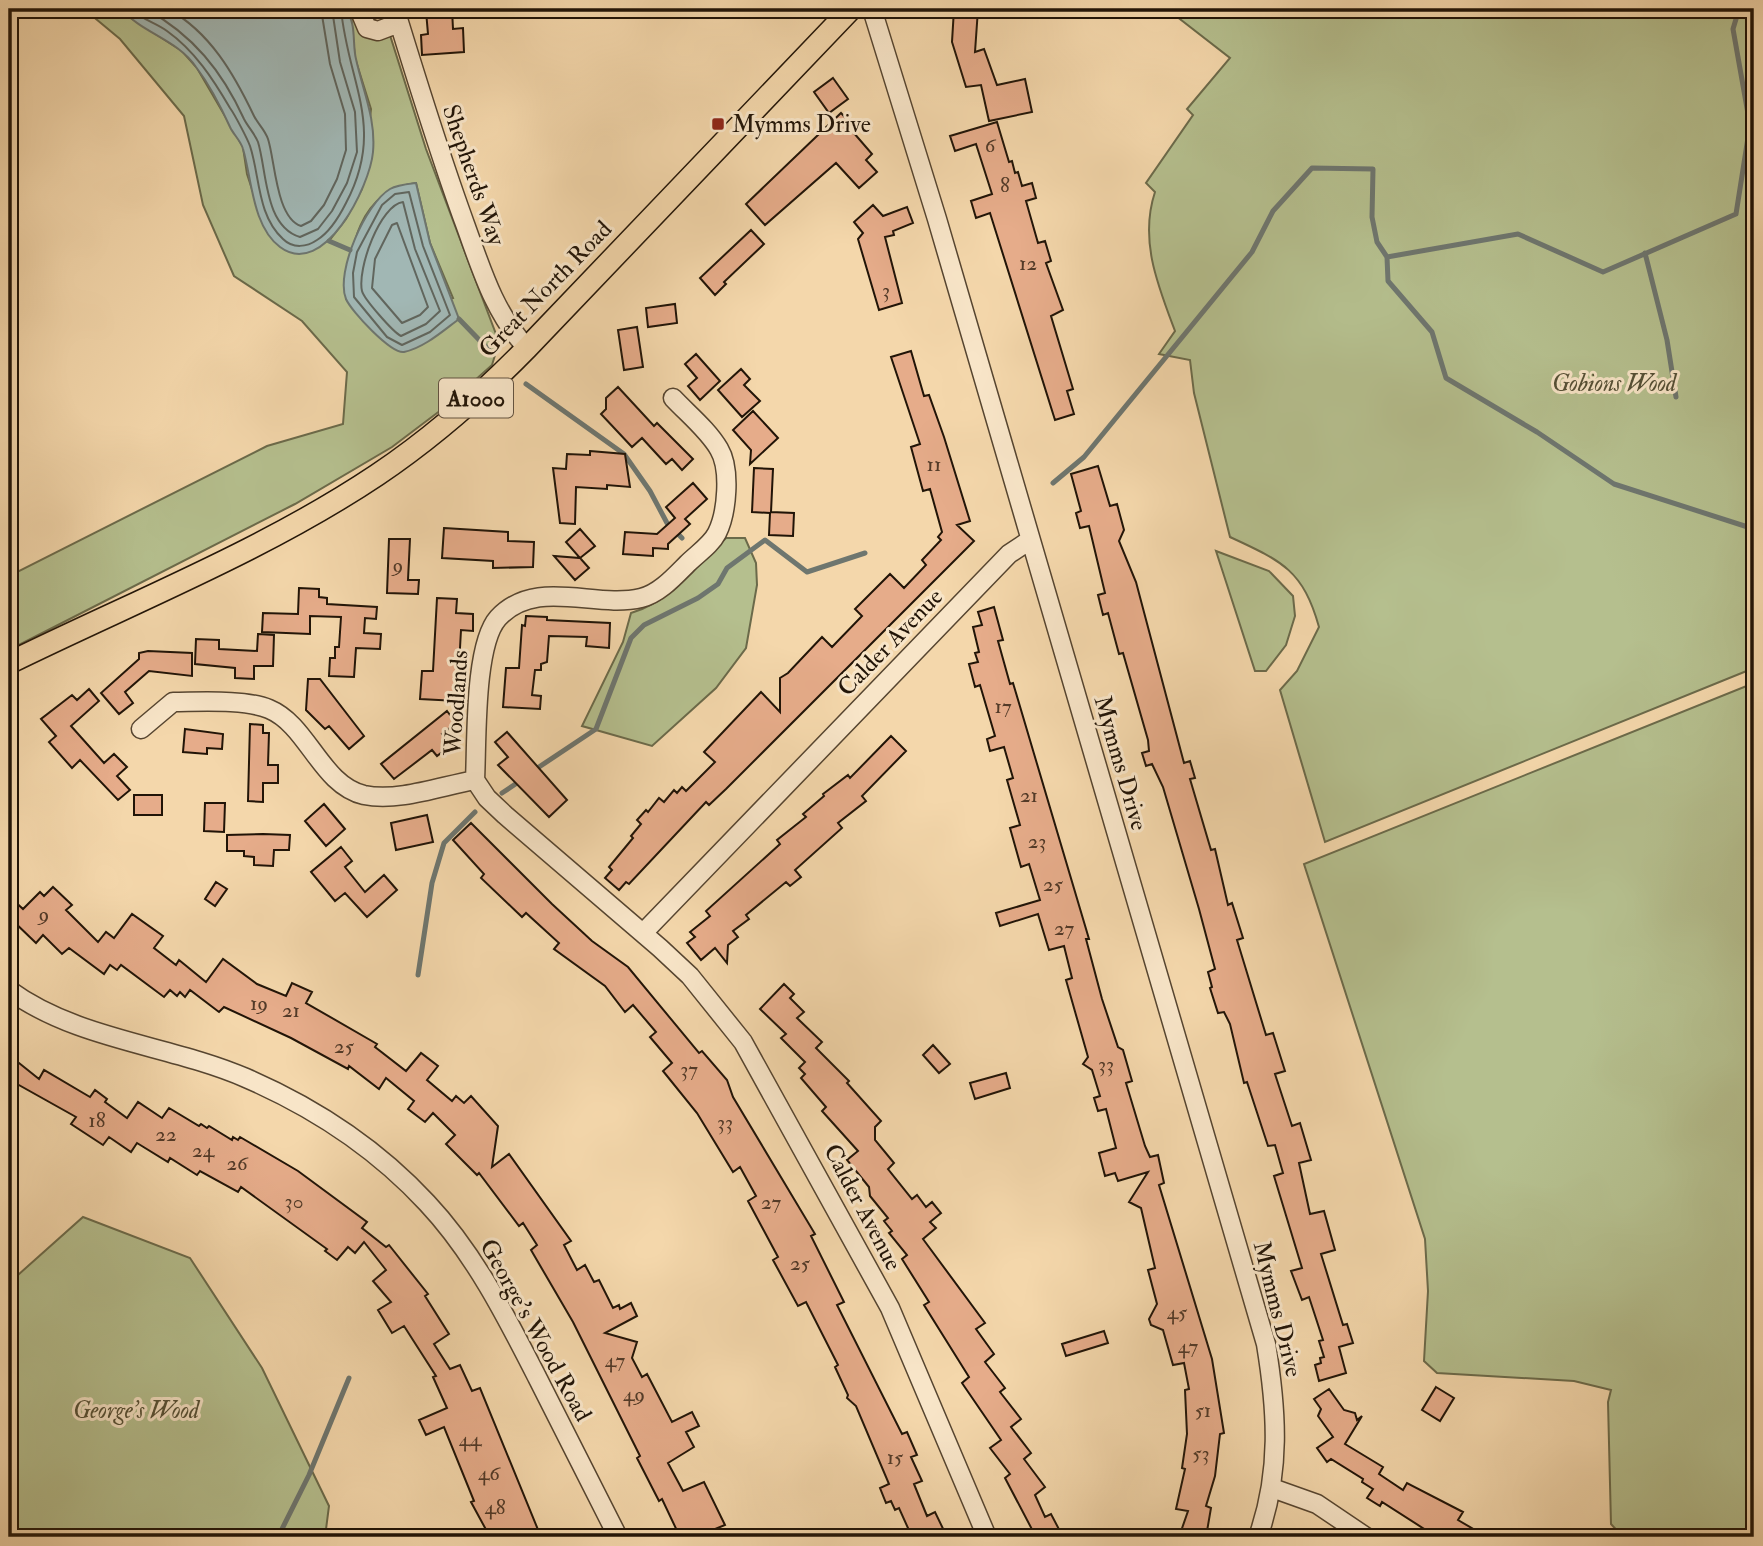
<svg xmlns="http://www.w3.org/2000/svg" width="1763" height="1546" font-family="'IM FELL Double Pica',serif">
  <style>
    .green { fill: #b5bf8e; stroke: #6b6a4a; stroke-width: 2; fill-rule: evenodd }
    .water { fill: #a1b7b4; stroke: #6e766f; stroke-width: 2 }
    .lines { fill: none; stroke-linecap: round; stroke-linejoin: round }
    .shore { stroke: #61665e; stroke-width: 2 }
    .stream { stroke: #6e766f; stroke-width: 5 }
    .building { fill: #e6ac8a; stroke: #211407; stroke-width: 2 }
    .minor-casing { stroke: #564530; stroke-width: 21 }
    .major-casing { stroke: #211407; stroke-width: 24 }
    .minor { stroke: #f8e5c8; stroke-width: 18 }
    .major { stroke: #f4d7ab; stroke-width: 21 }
    .poi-dot { fill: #8f2418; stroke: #f8e5c8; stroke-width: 2.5 }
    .labels { text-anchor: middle; stroke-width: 6; stroke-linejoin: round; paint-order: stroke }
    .number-label { font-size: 21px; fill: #523a28 }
    .shield { fill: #f8e5c8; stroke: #625341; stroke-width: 2 }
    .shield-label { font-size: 23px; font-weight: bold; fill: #211407 }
    .poi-label { font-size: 24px; fill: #211407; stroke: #f8e5c8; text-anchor: start }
    .street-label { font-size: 24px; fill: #211407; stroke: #f8e5c8 }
    .park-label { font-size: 24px; font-style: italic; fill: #555036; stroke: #f8e5c8 }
  </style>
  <rect width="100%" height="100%" fill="#f4d7ab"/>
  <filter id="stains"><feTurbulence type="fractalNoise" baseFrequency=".00286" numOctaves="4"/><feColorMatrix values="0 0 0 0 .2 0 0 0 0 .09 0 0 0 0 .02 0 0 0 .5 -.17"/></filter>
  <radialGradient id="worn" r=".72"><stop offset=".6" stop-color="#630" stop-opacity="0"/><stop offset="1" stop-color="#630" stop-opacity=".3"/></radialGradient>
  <path class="green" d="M84,9H122L129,17L182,51L197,68L243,147L247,174L265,228L329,241L346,219L362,189L371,109L355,58L351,16L345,9H362L389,32L426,149L499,342L492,365L445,407L392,447L295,504L9,650V576L267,446L343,424L347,372L302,321L234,276L203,205L184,116L120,39ZM416,183L430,243L453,298L364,319L346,299C350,250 357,191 416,183Z
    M1167,9H1754V668L1325,842L1280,690L1297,671L1319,627C1303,570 1282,561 1230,537L1194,393L1190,360L1159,354L1175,331C1158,286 1139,240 1155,192L1146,183L1193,115L1187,109L1230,58Z
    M726,538H745L756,563L757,585L746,648L716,688L652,746L582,726L623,642L631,613C670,602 697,566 726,538Z
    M1216,551L1269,571L1293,596L1295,616L1286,645L1266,671H1255Z
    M1754,683V1537H1623L1611,1524L1608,1402L1611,1390L1574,1381L1437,1373L1424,1361L1428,1291L1425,1239L1304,864Z
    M83,1217L190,1258L262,1368L329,1506L325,1537H9V1283Z"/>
  <path class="water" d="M122,9H345C357,22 352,43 356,59C363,91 376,119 373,152C370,186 324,280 280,247C252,226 252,179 243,149C241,141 233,134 230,127C221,107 209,84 196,67C177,39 141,33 122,9Z
    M416,183L430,243L459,319C444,330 424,348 404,352C391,354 351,311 346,299C335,272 366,203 390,189C397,185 408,184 416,183Z"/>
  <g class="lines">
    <path class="shore" d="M131,9C141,19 156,23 167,31C195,51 213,79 230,108C235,115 247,138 250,146C260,176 257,215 283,239C293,249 307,247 317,240C330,232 339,217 346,203C386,127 348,84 341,9
      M146,9C193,35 222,71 244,119C248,127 255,134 258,142C267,171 264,226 300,237L318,229L332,211L347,183L357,152L355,112L340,62L332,9
      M168,9C210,32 234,74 254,116C258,124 265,130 268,139C275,160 276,218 301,226L311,221L324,205L337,179L346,150L345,114L330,64L321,9
      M409,192L423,246L450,315L430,332L402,345L387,337L354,297L353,273L357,252L382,205L395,194Z
      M403,202L415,249L440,311L426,324L401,336C393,332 364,299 362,291C357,269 380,205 403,202Z
      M397,223L428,307L420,315L402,323L372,288L375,259L392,225Z"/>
    <path class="stream" d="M329,241L350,250
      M1645,253L1667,340L1676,397
      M1387,257L1518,234L1603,272L1736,214L1750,125L1733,29L1739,9
      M459,319L489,350
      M526,384L624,454L650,491L667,523L682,538
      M1053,483L1084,457L1252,252L1273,211L1312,168L1373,169L1372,217L1377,242L1387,257L1388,281L1432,332L1446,378L1537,432L1614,484L1754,529
      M533,771L596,729L631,638L644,625L698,598L718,584L727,568L765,540L807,572L865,553
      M502,793L520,781
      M418,975L432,883L444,843L475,812
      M278,1537L309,1475L349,1378"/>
  </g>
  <path class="building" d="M452,9L453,29L463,28L464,52L422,55L421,35L428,34L426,11Z
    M954,9H978L975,52L984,49L997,85L1025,79L1032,112L989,121L981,85L966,87L952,42Z
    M833,78L848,99L829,113L814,92Z
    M841,113L856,129L853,132L872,154L866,160L877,172L859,188L836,163L765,225L746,204Z
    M997,122L1009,162L1012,161L1015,173L1018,172L1022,186L1032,183L1036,198L1026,201L1038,243L1045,241L1051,261L1046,263L1063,310L1051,316L1073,389L1067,391L1074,414L1055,420L990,213L976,218L971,201L992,194L976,144L955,151L950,136Z
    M873,205L883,216L907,207L913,223L893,231L894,235L885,237L902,303L879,310L858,239L863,233L854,222Z
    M751,230L764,244L724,282L726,284L715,295L700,278Z
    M675,304L677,323L648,327L646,308Z
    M637,327L643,367L624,370L618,330Z
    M911,351L924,396L929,395L944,437L970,521L957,525L974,541L726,789L709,805L706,802L629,884L626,882L619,890L605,878L612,870L609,867L633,838L631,836L641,824L637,820L646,810L648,812L659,798L664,802L674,790L677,793L682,787L686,791L715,762L704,752L761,692L780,712V678L788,673L822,637L832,647L862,616L855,609L890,574L904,588L926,565L922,560L941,540L938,537L942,532L930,489L923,491L911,447L920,444L891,357Z
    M696,354L720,381L700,400L688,386L697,378L685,364Z
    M741,369L750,379L744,385L760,401L742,417L718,390Z
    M618,387L654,426L657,423L693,459L682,470L672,459L666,464L642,438L632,447L601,414L606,409V398Z
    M753,411L778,438L750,464L751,450L733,430Z
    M590,451L625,454L630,487L607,485V489L576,487L575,524L560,523L553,468L566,469L567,454L590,455Z
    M1098,466L1110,506L1117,504L1124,530L1119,541L1136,582L1184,763L1190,761L1195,778L1190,779L1211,850L1215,849L1228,905L1232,903L1243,938L1237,940L1266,1035L1273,1033L1285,1071L1275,1074L1292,1126L1300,1123L1311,1160L1299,1163L1310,1214L1324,1211L1335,1250L1321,1254L1343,1325L1347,1324L1353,1343L1339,1347L1346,1373L1319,1381L1315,1365L1321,1363L1320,1358L1324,1357L1319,1341L1323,1340L1309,1297L1302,1300L1291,1271L1302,1268L1274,1176L1283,1173L1275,1145L1268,1146L1247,1082L1244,1083L1230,1024L1224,1012L1218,1013L1210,988L1212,987L1208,972L1215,969L1199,909L1163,787L1152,764L1146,766L1142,753L1149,751L1148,740L1123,653L1119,654L1108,613L1103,615L1098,595L1105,593L1089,526L1080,528L1076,513L1081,511L1071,474Z
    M754,468L773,469L771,512L794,513L793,536L769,535L770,513L752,512Z
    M693,483L707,499L685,519L690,524L668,544V549L653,548V556L623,554L625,532L657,534L675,518L666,507Z
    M444,528L508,532V541L534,542L533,567L493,568V561L442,558Z
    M580,529L595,546L580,558L589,568L575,580L554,556L580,558L566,542Z
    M389,539H410L408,580H419L418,594L387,593Z
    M299,588L319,589V597L327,598V604L377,607L376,619L365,618L364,633L381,634L380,649L356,648L354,677L329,676L330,658H335V647H339L341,617L310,616V634L262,632L263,613L298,614Z
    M437,598L457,599L456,613L473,614V631L461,630L457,701L420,699L422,671H433Z
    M994,607L1003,640L998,641L1010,684L1013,683L1089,939H1086L1102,999L1118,1047L1123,1050L1132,1081L1126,1083L1145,1146L1150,1157L1158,1155L1164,1183L1159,1185L1212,1359L1224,1433L1220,1434L1215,1476L1206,1506L1211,1508L1206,1537H1179L1188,1511L1176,1509L1185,1469L1182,1468L1187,1434L1185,1390L1189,1389L1184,1363L1173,1365L1163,1330L1151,1325L1149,1319L1157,1304L1148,1270L1155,1268L1141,1208L1129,1202L1148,1172L1118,1181L1115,1173L1105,1176L1099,1153L1116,1148L1106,1109L1098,1111L1094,1098L1100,1096L1092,1070L1083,1064L1088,1057L1066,980L1072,978L1064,946L1049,950L1038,914L1000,926L996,913L1040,900L1029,864L1021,867L1010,828L1020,825L1007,780L1013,778L1004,747L990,751L987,739L995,736L980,685L975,687L969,664L978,662L975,653L979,652L973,627L982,625L978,612Z
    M526,616L547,617V620L610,623L609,648L586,646L587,637L549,636L547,662L541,664V670H535L532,695L541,696L540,709L503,707L506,668H519L522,625L525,626Z
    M258,634L274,635L273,666H254V679L235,678V668L195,664L196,639L219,640V649L257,651Z
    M148,651L192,653V676L149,671L125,692L133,703L119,714L101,693L139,659V653Z
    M308,679H320L364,736L349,749L329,726L325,729L306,710Z
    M89,689L99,701L71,726L104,763L114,754L127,767L117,776L130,790L118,800L80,760L72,768L49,742L56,736L41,719L72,695L77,700Z
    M447,711L456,723L442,734L451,745L437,756L432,750L394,779L381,764Z
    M250,724L263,725V733H269L268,765H278V783H263V802L248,801Z
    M185,729L223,734L222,749L207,748V754L183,752Z
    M507,732L567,800L549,817L498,765L508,757L495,742Z
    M891,736L906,751L862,796L866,801L838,823L842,828L795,870L801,877L790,886L786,882L746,915L749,919L733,931L738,937L728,945L727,963L715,948L701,960L687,943L695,937L690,932L710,916L706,911L780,844L777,840L806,817L803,814L824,796L823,794L848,775L850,778Z
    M134,795H162V815H134Z
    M205,803H225L224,832L204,831Z
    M324,804L345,829L326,846L305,821Z
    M427,815L433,842L396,850L391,823Z
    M471,823L552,904L592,941L628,967L699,1053L702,1051L727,1080L733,1097L815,1234L811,1236L844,1302L837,1305L902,1434L907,1432L917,1455L911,1457L922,1481L914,1484L927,1516L935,1512L947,1537H912L899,1508L895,1510L891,1501L886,1503L880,1488L889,1484L856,1406L847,1398L848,1395L835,1367L838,1365L806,1302L798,1306L773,1260L778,1257L748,1201L756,1196L740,1167L733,1172L697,1113L663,1071L672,1063L650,1037L656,1032L633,1005L625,1012L605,986L554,949L559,943L526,913L522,917L481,878L484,874L453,840Z
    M263,834L290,835L289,850H274L273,866L254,865V857L244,856V851H227V835Z
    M341,847L352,861L345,867L365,892L384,875L397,890L367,917L345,893L335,901L311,872Z
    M216,882L227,889L215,906L205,899Z
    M53,887L72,905L66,910L98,942L106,932L114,938L132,914L163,936L154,948L176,965L179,960L206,982L223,959L257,984L286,996L292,983L312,992L306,1003L377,1044L375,1047L406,1071L421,1053L438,1066L427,1080L452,1101L456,1096L464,1103L471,1096L498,1126L492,1167L509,1154L571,1241L564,1245L577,1270L585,1265L594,1282L599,1280L613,1308L619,1305L620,1309L631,1303L637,1316L605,1333L637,1342L632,1358L642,1377L647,1374L672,1422L692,1412L699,1426L686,1432L694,1447L668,1463L683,1491L704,1482L725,1525L715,1529L719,1537H680L662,1499L659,1501L637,1458L640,1456L573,1322L531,1250L537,1245L523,1223L519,1226L479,1173L477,1175L446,1144L455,1135L433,1113L425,1122L408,1109L414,1101L386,1078L379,1089L349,1066L348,1069L291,1038L224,1007L219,1012L190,990L185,997L180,992L177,996L170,990L164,997L121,965L117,970L110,965L104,974L69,948L62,954L43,935L36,943L9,917V896L23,909L40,892L44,896Z
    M784,984L794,994L790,998L804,1012L797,1018L822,1042L816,1048L849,1081L847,1083L881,1121L875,1127V1140L894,1163L888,1169L912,1199L917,1195L926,1207L932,1202L941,1213L930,1222L936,1228L923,1239L985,1323L976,1329L994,1354L985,1362L1005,1388L1000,1392L1021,1419L1011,1427L1031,1453L1024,1459L1045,1487L1035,1495L1045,1517L1051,1514L1063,1537H1036L1005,1478L1010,1474L990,1448L1001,1440L962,1383L969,1377L924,1305L929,1302L902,1259L907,1255L889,1233L892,1231L884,1221L888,1218L870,1196L869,1187L847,1160L858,1151L822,1111L826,1107L801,1078L805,1074L799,1068L805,1062L781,1038L786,1034L760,1009Z
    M933,1045L950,1064L939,1073L923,1055Z
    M9,1055L39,1079L44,1070L90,1097L95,1090L107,1099L105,1102L127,1118L138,1102L162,1118L169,1108L199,1126L201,1124L207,1128L209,1126L232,1140L233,1137L238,1140L240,1137L298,1171L367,1222L362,1228L386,1247L389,1245L428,1294L425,1296L449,1334L434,1344L450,1369L460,1365L472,1391L480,1388L541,1537H490L471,1502L474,1501L444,1427L426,1435L419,1420L447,1408L433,1377L436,1376L404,1326L392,1333L378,1310L391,1302L373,1281L386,1270L364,1242L355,1253L348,1247L337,1260L325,1251L327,1249L241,1187L238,1192L200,1171L197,1175L170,1158L168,1162L137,1143L131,1152L109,1137L103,1145L71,1124L76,1117L17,1084L9,1095Z
    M1006,1073L1010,1088L975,1099L970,1083Z
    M1104,1331L1108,1343L1066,1356L1062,1344Z
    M1436,1387L1454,1398L1440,1421L1422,1410Z
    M1329,1389L1344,1410L1355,1413L1357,1420L1362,1416L1345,1444L1383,1467L1379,1474L1403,1490L1407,1483L1463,1512L1458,1520L1487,1537H1441L1429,1532L1382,1502L1380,1506L1367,1498L1373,1489L1362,1482L1363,1479L1331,1459L1327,1462L1317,1448L1333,1437L1318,1416L1321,1409L1314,1399Z"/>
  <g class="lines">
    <defs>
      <path id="minor" d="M359,9L367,28L378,31L399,23
        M395,9C417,81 439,153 465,224C481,268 494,313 527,348
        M872,9L937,219L1266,1344C1277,1411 1281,1472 1258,1537
        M141,729L173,702C199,702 245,699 269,709C308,725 321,785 364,795C399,802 441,786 475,780
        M475,780L487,798L505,815L660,948L690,976L743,1042L890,1308L987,1537
        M475,780C477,741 474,645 498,618C536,577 594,609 641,598C659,594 675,576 687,564C697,554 711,545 717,533C727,513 731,469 719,449C708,430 688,414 673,398
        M643,933L1009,554L1030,540
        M9,990C77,1040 170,1045 246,1078C313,1107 377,1149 427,1203C474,1253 506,1316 537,1377C564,1430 591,1484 618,1537
        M1272,1488L1317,1504L1366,1537"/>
      <path id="major" d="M9,663C131,603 265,550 377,475C432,438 481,395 527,348L851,9"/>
    </defs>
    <use href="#minor" class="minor-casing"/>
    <use href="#major" class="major-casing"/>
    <use href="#minor" class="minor"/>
    <use href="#major" class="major"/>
  </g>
  <rect class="poi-dot" x="711" y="117" width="14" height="14" rx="3.5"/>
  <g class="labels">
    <g class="number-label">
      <text x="990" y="152">6</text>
      <text x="1005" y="192">8</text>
      <text x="1028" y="270">12</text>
      <text x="886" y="297">3</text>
      <text x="934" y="471">11</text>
      <text x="398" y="572">9</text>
      <text x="1003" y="713">17</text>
      <text x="1029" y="802">21</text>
      <text x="1037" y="848">23</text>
      <text x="1053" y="891">25</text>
      <text x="44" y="921">9</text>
      <text x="1064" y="935">27</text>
      <text x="259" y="1010">19</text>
      <text x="291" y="1017">21</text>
      <text x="344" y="1053">25</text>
      <text x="1106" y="1071">33</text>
      <text x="689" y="1076">37</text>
      <text x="97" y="1127">18</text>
      <text x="725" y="1129">33</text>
      <text x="166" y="1141">22</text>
      <text x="203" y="1157">24</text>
      <text x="237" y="1170">26</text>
      <text x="294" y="1208">30</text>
      <text x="771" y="1209">27</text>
      <text x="800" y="1270">25</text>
      <text x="1177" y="1319">45</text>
      <text x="1188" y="1353">47</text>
      <text x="615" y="1367">47</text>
      <text x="634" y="1401">49</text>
      <text x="1203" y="1417">51</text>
      <text x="470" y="1446">44</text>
      <text x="1201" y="1460">53</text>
      <text x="895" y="1464">15</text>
      <text x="489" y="1480">46</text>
      <text x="495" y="1514">48</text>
    </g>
    <rect class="shield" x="439" y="378.5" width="74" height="39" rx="5"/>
    <g class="shield-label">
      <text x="476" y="406">A1000</text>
    </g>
    <g class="poi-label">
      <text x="732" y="132">Mymms Drive</text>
    </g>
    <g class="street-label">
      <text transform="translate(474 175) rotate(71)" y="8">Shepherds Way</text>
      <text transform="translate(545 289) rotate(-46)" y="8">Great North Road</text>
      <text transform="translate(890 642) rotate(-46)" y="8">Calder Avenue</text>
      <text transform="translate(456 703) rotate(-86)" y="8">Woodlands</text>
      <text transform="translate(1121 763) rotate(74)" y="8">Mymms Drive</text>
      <text transform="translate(863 1207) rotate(62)" y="8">Calder Avenue</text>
      <text transform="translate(1278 1309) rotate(76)" y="8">Mymms Drive</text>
      <text transform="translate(536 1330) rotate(61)" y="8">George's Wood Road</text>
    </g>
    <g class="park-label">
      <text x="1614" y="391">Gobions Wood</text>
      <text x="136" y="1418">George's Wood</text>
    </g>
  </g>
  <rect width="1763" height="1546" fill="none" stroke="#f4d7ab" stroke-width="35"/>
  <rect x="10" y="10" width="1742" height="1525" fill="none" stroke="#211407" stroke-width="3.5"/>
  <rect x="18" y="18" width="1728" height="1511" fill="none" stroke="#211407" stroke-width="2"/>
  <rect width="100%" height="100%" filter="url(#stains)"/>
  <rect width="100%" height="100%" fill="url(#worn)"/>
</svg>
